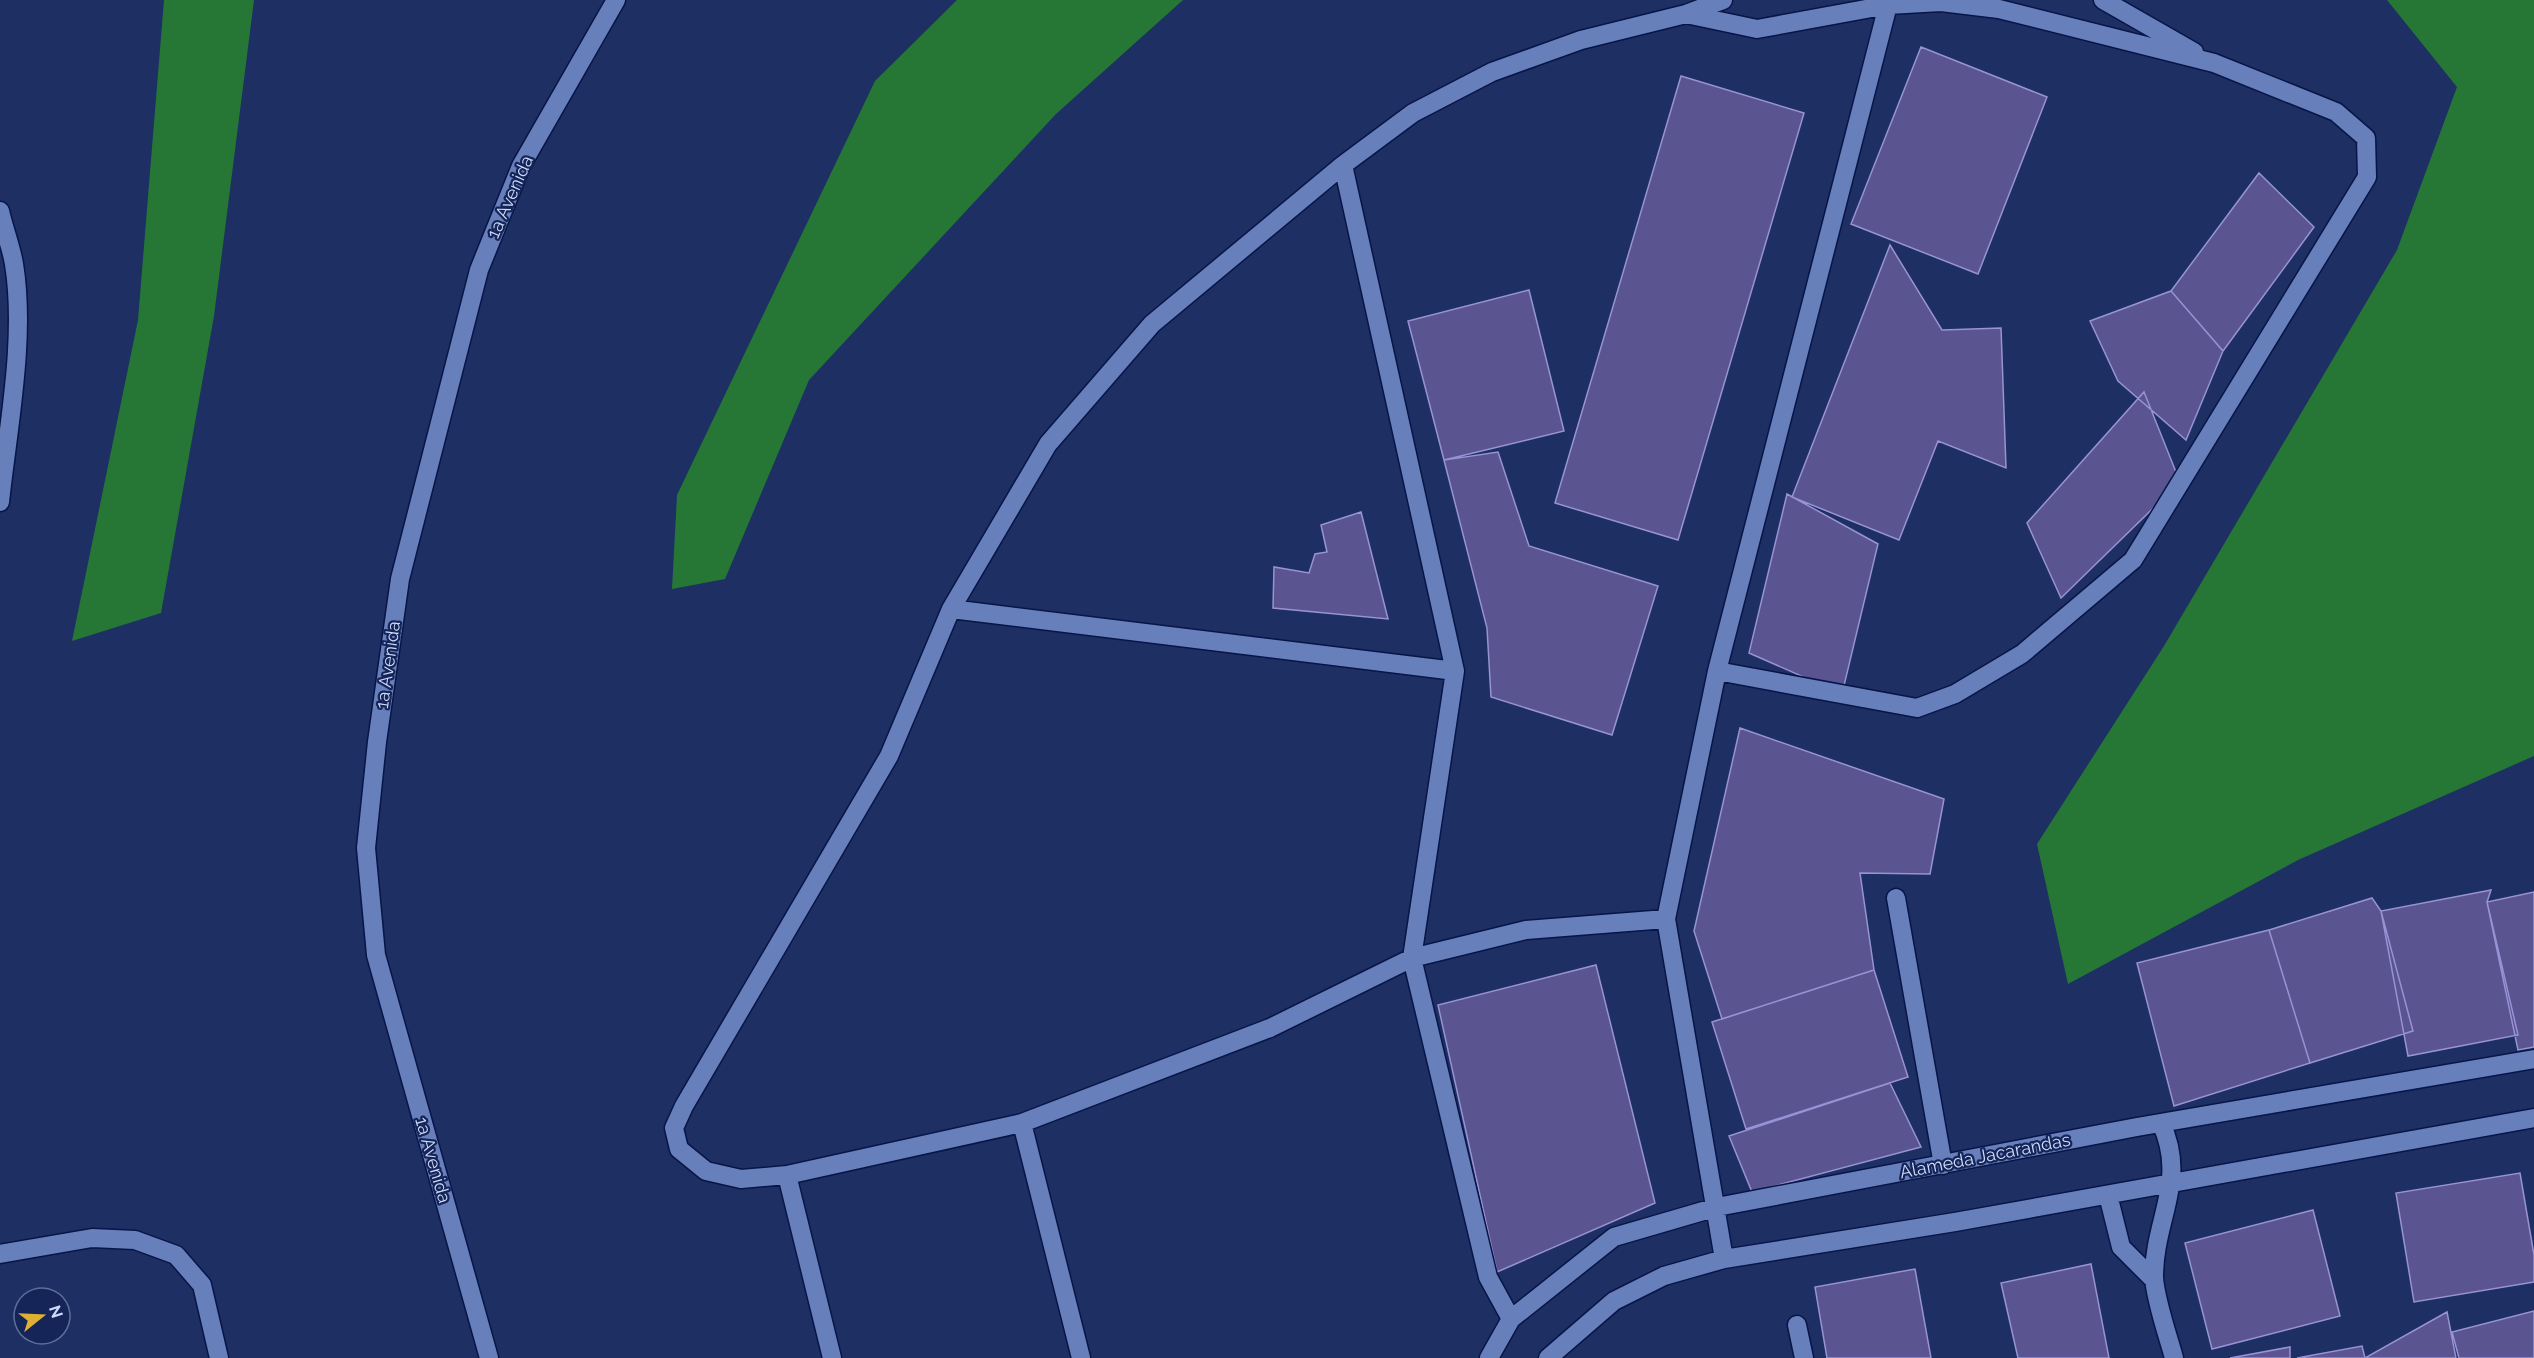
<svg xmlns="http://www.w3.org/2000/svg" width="2534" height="1358" font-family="Raleway,sans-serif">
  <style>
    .forest { fill: #267736 }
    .building { fill: #5a5491; stroke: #9893d5; stroke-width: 1.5 }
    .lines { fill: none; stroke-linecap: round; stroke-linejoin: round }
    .street-casing { stroke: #081547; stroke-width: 21 }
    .street { stroke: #677fbb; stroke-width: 18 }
    .labels { text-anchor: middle; stroke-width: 4.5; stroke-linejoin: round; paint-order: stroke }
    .street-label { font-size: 18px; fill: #cddbfc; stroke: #152558 }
  </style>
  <rect width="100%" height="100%" fill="#1e2f64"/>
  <path class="forest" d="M164,0H254L214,316L161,613L72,641L138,320Z
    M957,0H1183L1056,114L809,380L725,579L672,589L677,495L875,81Z
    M2387,0H2534V756L2298,860L2068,984L2037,844L2164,646L2397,250L2457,87Z"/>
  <path class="building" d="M1921,47L2047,97L1978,274L1851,224Z
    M1681,76L1804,113L1678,540L1555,503Z
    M2259,173L2314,227L2223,351L2171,291Z
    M1890,245L1942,330L2001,328L2006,468L1938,441L1899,540L1792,497Z
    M1529,290L1564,431L1444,460L1408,321Z
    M2171,291L2223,351L2186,440L2118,381L2090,321Z
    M2144,392L2180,482L2061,598L2027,523Z
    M1498,452L1529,546L1658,586L1612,735L1491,697L1487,628L1444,460Z
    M1787,494L1878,544L1842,694L1749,653Z
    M1361,512L1388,619L1273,608L1274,567L1309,573L1315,554L1327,552L1321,525Z
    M1740,728L1944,799L1930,874L1860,873L1874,970L1722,1019L1694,931Z
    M2491,890L2487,902L2518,1035L2408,1056L2381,911Z
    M2534,892V1047L2518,1050L2487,902Z
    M2372,898L2381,911L2413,1031L2310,1063L2269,930Z
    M2269,930L2310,1063L2174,1106L2137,963Z
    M1596,965L1655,1203L1497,1272L1438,1005Z
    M1874,970L1908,1077L1746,1129L1712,1022Z
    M1890,1083L1921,1147L1752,1192L1729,1136Z
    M2520,1173L2534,1255V1282L2414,1302L2396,1193Z
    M2313,1210L2340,1316L2212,1349L2185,1243Z
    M2091,1264L2109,1358H2018L2001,1283Z
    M1915,1269L1931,1358H1827L1815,1287Z
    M2534,1311V1358H2459L2452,1332Z
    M2447,1312L2456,1358H2365Z
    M2362,1346L2365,1358H2297Z
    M2290,1347V1358H2230Z"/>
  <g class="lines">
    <defs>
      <path id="street" d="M2103,0L2194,52
        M1686,14L1757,29L1888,5L1941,2L1999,9L2214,63L2336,112L2366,138L2367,177L2133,560L2022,654L1955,694L1917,708L1717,671
        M1343,165L1455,671L1412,958L1488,1277L1511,1319
        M0,211C4,229 11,246 14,264C26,338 8,427 0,502
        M951,609L1455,671
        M1896,898L1943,1165
        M1666,919L1526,930L1412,958L1270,1028L1022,1123L787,1175L741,1179L706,1171L679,1149L674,1128L684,1106L889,756L951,609L1048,444L1152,324L1343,165L1413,113L1492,72L1581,40L1686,14L1723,0
        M1022,1123L1081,1358
        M2161,1123C2188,1181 2154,1218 2154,1277C2155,1299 2168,1336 2174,1358
        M787,1175L832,1358
        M2108,1195L2121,1247L2154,1280
        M0,1254L92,1238L135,1240L176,1255L202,1285L219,1358
        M1724,1259L1666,919L1717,671L1888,5L1887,0
        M1797,1325L1804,1358
        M489,1358L376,955L366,848L377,742L400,579L479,270L521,166L616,0
        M1489,1358L1511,1319L1614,1237L1717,1207L2137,1127L2534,1059
        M1548,1358L1614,1301L1664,1276L1724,1259L1955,1222L2534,1118"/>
    </defs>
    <use href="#street" class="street-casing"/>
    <use href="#street" class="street"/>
  </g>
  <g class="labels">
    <g class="street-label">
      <text transform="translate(510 197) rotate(-66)" y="6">1a Avenida</text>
      <text transform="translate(388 665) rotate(-82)" y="6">1a Avenida</text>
      <text transform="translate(1985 1156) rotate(-11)" y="6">Alameda Jacarandas</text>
      <text transform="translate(433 1160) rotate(74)" y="6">1a Avenida</text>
    </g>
  </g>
  <g transform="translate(42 1316) rotate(72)"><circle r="28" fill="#152558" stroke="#5f6e9a" stroke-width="1.5"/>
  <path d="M0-4.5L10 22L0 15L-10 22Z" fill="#dfb034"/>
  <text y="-9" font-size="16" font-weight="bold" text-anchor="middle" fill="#cddbfc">N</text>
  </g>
</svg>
